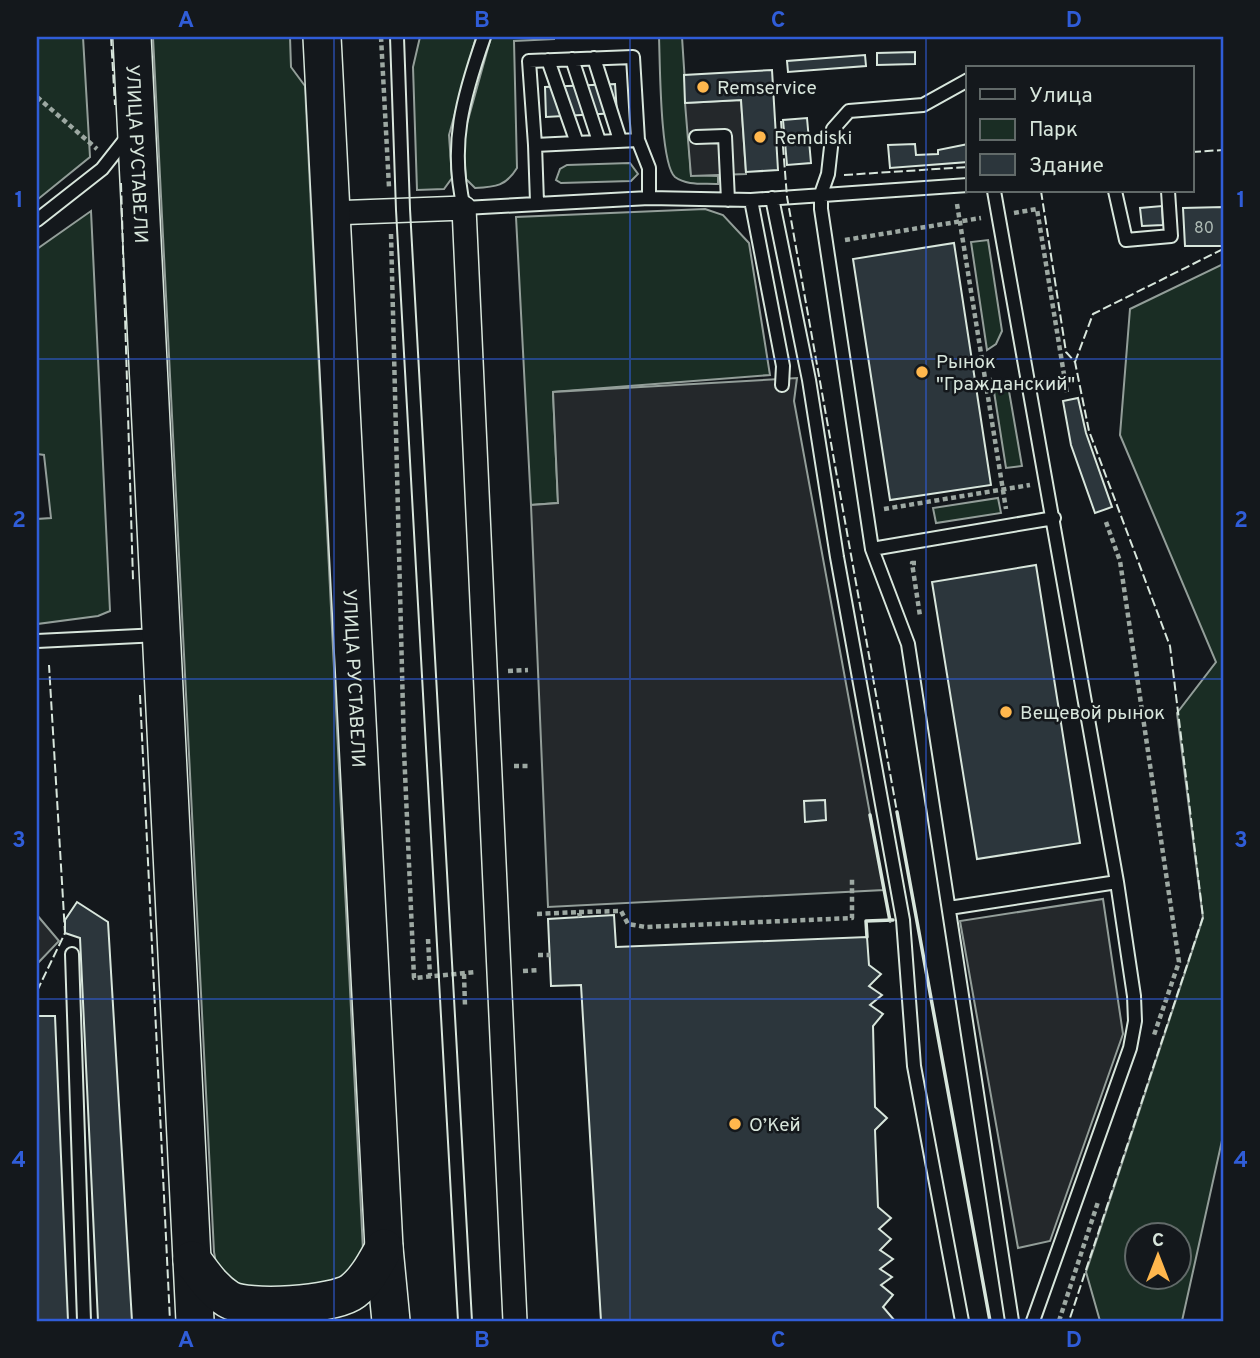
<svg xmlns="http://www.w3.org/2000/svg" width="1260" height="1358" font-family="Overpass,sans-serif">
  <style>
    .green { fill: #1a2d24; stroke: #939e99; stroke-width: 2; fill-rule: evenodd }
    .parking { fill: #24282b; stroke: #939e99; stroke-width: 2 }
    .building { fill: #2c363c; stroke: #d8e6dc; stroke-width: 2 }
    .lines { fill: none; stroke-linecap: round; stroke-linejoin: round }
    .service-casing { stroke: #d8e6dc; stroke-width: 16 }
    .minor-casing { stroke: #d8e6dc; stroke-width: 26 }
    .primary-casing { stroke: #d8e6dc; stroke-width: 40 }
    .path { stroke: #9da8a2; stroke-width: 4.5; stroke-dasharray: 5 3.5; stroke-linecap: butt }
    .service { stroke: #14181c; stroke-width: 12 }
    .minor { stroke: #14181c; stroke-width: 23 }
    .primary { stroke: #14181c; stroke-width: 37 }
    .tram { stroke: #d8e6dc; stroke-width: 2 }
    .fence { stroke: #d8e6dc; stroke-width: 2; stroke-dasharray: 9 3.5; stroke-linecap: butt }
    .wall { stroke: #d8e6dc; stroke-width: 3.5 }
    .grid { fill: none; stroke: #305dd8; stroke-width: 2; stroke-opacity: 0.55 }
    .poi-dot { fill: #ffb74d; stroke: #14181c; stroke-width: 2.5 }
    .labels { text-anchor: middle; stroke-width: 5; stroke-linejoin: round; paint-order: stroke }
    .number-label { font-size: 16px; fill: #adbab4 }
    .poi-label { font-size: 19px; fill: #d8e6dc; stroke: #14181c; text-anchor: start }
    .street-label { font-size: 19px; fill: #d8e6dc; stroke: #14181c }
    .neatline { fill: none; stroke: #305dd8; stroke-width: 2.5 }
    .grid-label { font-size: 23px; text-anchor: middle; font-weight: bold; fill: #305dd8 }
  </style>
  <rect width="100%" height="100%" fill="#14181c"/>
  <path class="green" d="M37,37H83L90,157L37,200Z
    M153,37H290L291,67L305,86L363,1250L346,1284L247,1294L217,1269L214,1252Z
    M420,37H476L449,135L452,178L444,189L417,190L413,67Z
    M491,37H554V39L514,41L517,168C506,186 496,187 475,188L466,179L463,138Z
    M659,37H682L691,175L718,176V184C704,183 687,186 675,177C660,164 660,62 659,37Z
    M630,163L638,174L631,181L561,183L556,180L560,169L567,165Z
    M705,209L723,215L749,243L770,375L553,392L558,503L531,505L516,217Z
    M91,211L110,611L98,616L37,624V519L51,518L44,455L37,454V249Z
    M988,240L1002,331L996,344L987,350L971,242Z
    M1223,264V1136L1182,1321H1100L1086,1272L1203,918L1177,713L1216,662L1120,435L1130,309ZM1138,1236H1180V1278H1138Z
    M992,379L1005,384L1009,391L1022,466L1006,468Z
    M998,498L1001,513L936,523L933,508Z"/>
  <path class="parking" d="M741,100L746,174L691,176L685,103Z
    M797,378L794,401L884,890L548,907L531,505L558,503L553,392Z
    M1103,899L1123,1034L1050,1241L1018,1248L960,921Z
    M37,915L59,941L37,964Z"/>
  <path class="building" d="M915,52V64L877,65V53Z
    M865,55L866,66L788,72L787,61Z
    M772,70L778,170L746,172L741,100L685,103L684,75Z
    M615,84L617,113L546,117L545,87Z
    M807,118L811,163L787,165L783,120Z
    M915,144L916,155L938,154V150L968,144V162L890,168L888,145Z
    M1162,206L1163,225L1142,226L1140,208Z
    M1223,207V246H1185L1183,208Z
    M954,243L991,485L890,500L853,259Z
    M1078,398L1086,433L1112,507L1095,513L1071,445L1063,401Z
    M1036,565L1080,843L977,859L932,582Z
    M825,800L826,820L805,822L804,801Z
    M77,902L108,922L132,1321H98L80,938L65,933V920Z
    M614,915L616,947L867,937L869,965L881,974L869,986L882,995L870,1005L883,1014L873,1026L875,1107L887,1118L875,1130L878,1207L891,1218L879,1229L891,1239L880,1250L893,1259L880,1269L892,1277L881,1285L893,1295L883,1307L895,1321H601L581,985L551,986L548,919Z
    M37,1016H55L68,1321H37Z"/>
  <g class="lines">
    <defs>
      <path id="service" d="M484,37C463,97 449,145 464,208L649,198L751,200L968,185
        M594,58L620,140
        M572,59L599,141
        M548,60L577,143
        M968,80L923,105L849,111L833,129L828,174L821,194V209L872,549L908,644L1012,1321
        M696,137L725,136L728,200
        M535,145L529,61L633,57L638,140
        M994,191L1117,882L1134,996L1135,1021L1130,1048L1033,1321
        M1115,191L1126,240L1171,236L1168,191
        M772,198L809,380L837,557L903,920L914,1066L962,1321
        M751,200L783,366L782,385
        M537,202L535,145L638,140L649,168V198
        M37,220L102,169L128,136
        M872,549L1054,518
        M37,641L159,635
        M949,908L1117,882
        M72,954L84,1321"/>
      <path id="minor" d="M331,213L464,208L515,1321"/>
      <g id="primary">
        <path id="s1" d="M132,37L195,1321"/>
        <path id="s2" d="M322,37L384,1248L391,1321"/>
        <path d="M192,1260C203,1274 212,1289 228,1299C247,1311 335,1305 353,1291C367,1280 375,1264 384,1248"/>
      </g>
    </defs>
    <use href="#service" class="service-casing"/>
    <use href="#minor" class="minor-casing"/>
    <use href="#primary" class="primary-casing"/>
    <path class="path" d="M381,37L389,187
      M37,97L97,149
      M957,204L1006,509
      M1014,213L1037,209L1067,393
      M391,234L404,750L414,978L476,972
      M845,240L981,218
      M884,509L1030,485
      M1106,522L1120,561L1179,962L1153,1038
      M916,563H912L920,616
      M508,671L528,670
      M514,766H531
      M579,912L621,911L628,924L646,927L852,918V879
      M537,914L579,912L580,917
      M428,939L430,976
      M538,955H550
      M523,971L539,970
      M464,974L465,1006
      M1059,1321L1098,1202"/>
    <use href="#service" class="service"/>
    <use href="#minor" class="minor"/>
    <use href="#primary" class="primary"/>
    <path class="tram" d="M390,37L396,210L458,1321
      M404,37L410,209L472,1321"/>
    <path class="fence" d="M111,37L115,105
      M781,121L787,197L897,812
      M1192,152L1223,150
      M844,175L968,167
      M121,183L133,580
      M1041,191L1066,352L1075,362L1089,431L1170,646L1203,917L1069,1321
      M1075,362L1093,314L1223,249
      M140,695L170,1321
      M37,991L65,933L49,665"/>
    <path class="wall" d="M897,812L990,1321
      M870,815L890,921
      M867,937L866,921L893,920"/>
  </g>
  <path class="grid" d="M334,37V1321M630,37V1321M926,37V1321M37,359H1223M37,679H1223M37,999H1223"/>
  <g class="poi-dot">
    <circle cx="703" cy="87" r="7"/>
    <circle cx="760" cy="137" r="7"/>
    <circle cx="922" cy="372" r="7"/>
    <circle cx="1006" cy="712" r="7"/>
    <circle cx="735" cy="1124" r="7"/>
  </g>
  <g class="labels">
    <g class="number-label">
      <text x="1204" y="233">80</text>
    </g>
    <g class="poi-label">
      <text x="717" y="94">Remservice</text>
      <text x="774" y="144">Remdiski</text>
      <text x="936" y="368">Рынок<tspan x="936" dy="22">"Гражданский"</tspan></text>
      <text x="1020" y="719">Вещевой рынок</text>
      <text x="749" y="1131">О’Кей</text>
    </g>
    <g class="street-label">
      <text dy="7" stroke="none"><textPath href="#s1" startOffset="117">УЛИЦА РУСТАВЕЛИ</textPath></text>
      <text dy="7" stroke="none"><textPath href="#s2" startOffset="642">УЛИЦА РУСТАВЕЛИ</textPath></text>
    </g>
  </g>
  <rect width="1260" height="1358" fill="none" stroke="#14181c" stroke-width="77"/>
  <rect x="966" y="66" width="228" height="126" fill="#14181c" stroke="#626a69" stroke-width="2"/>
  <rect x="980" y="89" width="35" height="10" fill="#14181c" stroke="#626a69" stroke-width="2"/>
  <text x="1029" y="102" font-size="21" fill="#d8e6dc">Улица</text>
  <rect x="980" y="119" width="35" height="21" fill="#1a2d24" stroke="#626a69" stroke-width="2"/>
  <text x="1029" y="136" font-size="21" fill="#d8e6dc">Парк</text>
  <rect x="980" y="154" width="35" height="21" fill="#2c363c" stroke="#626a69" stroke-width="2"/>
  <text x="1029" y="172" font-size="21" fill="#d8e6dc">Здание</text>
  <g transform="translate(1158 1256)"><circle r="33" fill="#14181c" stroke="#626a69" stroke-width="2"/>
  <path d="M0-5L12 26L0 18L-12 26Z" fill="#ffb74d"/>
  <text y="-10" font-size="19" font-weight="bold" text-anchor="middle" fill="#d8e6dc">С</text>
  </g>
  <rect x="38" y="38" width="1184" height="1282" class="neatline"/>
  <g class="grid-label">
    <text x="186" y="27">A</text>
    <text x="482" y="27">B</text>
    <text x="778" y="27">C</text>
    <text x="1074" y="27">D</text>
    <text x="19" y="207">1</text>
    <text x="1241" y="207">1</text>
    <text x="19" y="527">2</text>
    <text x="1241" y="527">2</text>
    <text x="19" y="847">3</text>
    <text x="1241" y="847">3</text>
    <text x="19" y="1167">4</text>
    <text x="1241" y="1167">4</text>
    <text x="186" y="1347">A</text>
    <text x="482" y="1347">B</text>
    <text x="778" y="1347">C</text>
    <text x="1074" y="1347">D</text>
  </g>
</svg>
